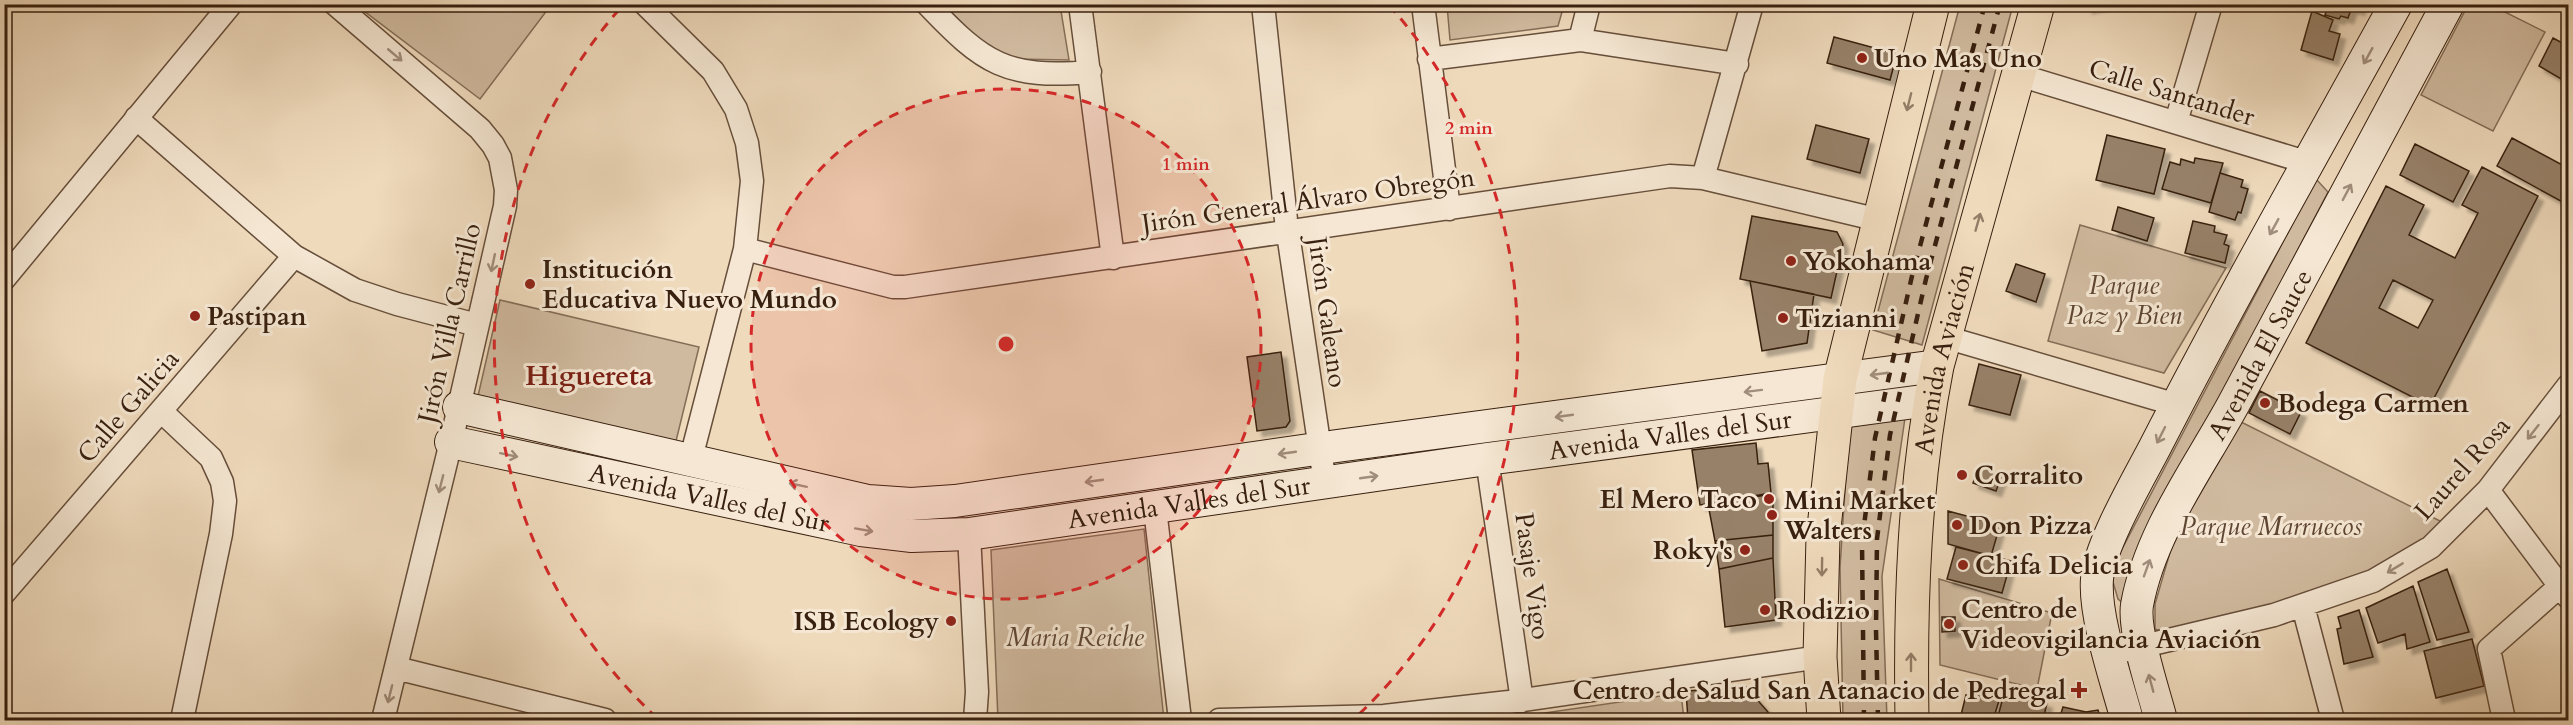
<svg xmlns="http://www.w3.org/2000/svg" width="2573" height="725" font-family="Cardo,serif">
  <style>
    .green { fill: #d0ba9f; stroke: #846d57; stroke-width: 1.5 }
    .building { fill: #978169; stroke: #38200f; stroke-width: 1.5; fill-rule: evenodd; filter: url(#shadow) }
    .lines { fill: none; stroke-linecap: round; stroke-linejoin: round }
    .street-casing { stroke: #664e3a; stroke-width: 25 }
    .secondary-casing { stroke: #38200f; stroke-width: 34 }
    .primary-casing { stroke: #38200f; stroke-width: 35 }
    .street { stroke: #f5e7d3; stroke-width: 22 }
    .secondary { stroke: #f5e7d3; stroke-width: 32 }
    .primary { stroke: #efdabc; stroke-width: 33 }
    .rail { stroke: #38200f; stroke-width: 4.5; stroke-dasharray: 10 10; stroke-linecap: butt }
    .oneway { stroke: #a08d7b }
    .oneway2 { stroke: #947d66 }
    .ring { fill: none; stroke: #d62828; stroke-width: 3; stroke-dasharray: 10 8 }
    .poi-dot { fill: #8f2418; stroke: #f5e7d3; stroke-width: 2 }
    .labels { text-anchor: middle; stroke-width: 6; stroke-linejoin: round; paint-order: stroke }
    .poi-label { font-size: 26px; font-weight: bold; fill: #38200f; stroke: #f5e7d3; text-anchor: start }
    .street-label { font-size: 26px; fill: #38200f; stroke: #f5e7d3 }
    .park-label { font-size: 26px; font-style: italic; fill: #5e4633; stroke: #f5e7d3 }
    .quarter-label { font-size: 28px; font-weight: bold; fill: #7a1f14; stroke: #f5e7d3 }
    .centre { fill: #d62828; stroke: #f5e7d3; stroke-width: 3 }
    .ring-label { font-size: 18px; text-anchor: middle; font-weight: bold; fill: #d62828; stroke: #f5e7d3; stroke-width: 6; stroke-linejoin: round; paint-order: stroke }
  </style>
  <defs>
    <filter id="shadow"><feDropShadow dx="5.5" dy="5.5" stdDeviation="1.5" flood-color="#0004"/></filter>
  </defs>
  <rect width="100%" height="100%" fill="#efdabc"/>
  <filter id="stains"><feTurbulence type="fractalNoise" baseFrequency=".00333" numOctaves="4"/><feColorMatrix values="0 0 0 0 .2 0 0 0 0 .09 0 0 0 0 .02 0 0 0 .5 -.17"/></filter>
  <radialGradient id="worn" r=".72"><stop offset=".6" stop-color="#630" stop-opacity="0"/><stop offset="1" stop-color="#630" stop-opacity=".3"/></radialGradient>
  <path class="green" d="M368,5V4L551,5L480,99L364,11Z
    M944,5H1060L1069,60L1013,59L981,42Z
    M1447,5V4L1564,5L1558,26L1450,40Z
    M1960,5H2013L1922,345L1873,330Z
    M2468,5H2491L2545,32L2493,131L2421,95Z
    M2316,179L2328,192L2139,554L2125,605L2118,599L2110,572Z
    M2080,225L2226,268L2164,373L2048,341Z
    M500,300L699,347L676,441L478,396Z
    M1905,418L1882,576L1887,720H1843L1840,568L1849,427Z
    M2233,418L2444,523C2365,591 2267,609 2168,634L2155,629V604L2171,549Z
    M1144,529L1164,720H998L991,550Z
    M1939,579L2052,613L2037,689L1940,665Z
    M1681,693L1684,720H1496Z"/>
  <path class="building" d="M2088,4H2106L2087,8Z
    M2328,4H2361L2359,10L2352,7L2348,18L2341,16L2339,19L2325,15Z
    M2312,11L2333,20L2329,31L2340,34L2333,60L2301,50Z
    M1834,37L1897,54L1890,80L1827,63Z
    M2553,38L2568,46V83L2539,66Z
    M1816,125L1869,139L1860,173L1807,159Z
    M2107,135L2165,149L2154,194L2096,180Z
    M2512,138L2566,167L2568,163V205L2497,166Z
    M2415,144L2469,171L2453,202L2400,175Z
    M2195,158L2223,163L2211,203L2162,189L2170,162L2180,165L2181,159L2194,163Z
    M2482,167L2538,196L2430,406L2306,343L2386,186L2424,205L2409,235L2455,258L2478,213L2462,205ZM2393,280L2433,300L2418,328L2379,308Z
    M2220,173L2243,180L2241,187L2248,189L2241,213L2238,212L2235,220L2209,212Z
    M2118,207L2154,218L2147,241L2112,230Z
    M1752,216L1837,232L1843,244L1831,298L1740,279Z
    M2193,221L2215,226L2214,232L2227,235L2224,244L2229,246L2225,263L2185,253Z
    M2016,264L2045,274L2036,302L2006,291Z
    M1750,281L1814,294L1807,343L1762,351Z
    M1281,352L1290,421L1286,427L1257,431L1247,357Z
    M1979,364L2021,375L2010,415L1969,405Z
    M2260,391L2301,412L2290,434L2249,413Z
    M1756,443L1758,464L1768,463L1771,493L1700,505L1692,450Z
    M1979,466L2002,475L1996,491L1973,483Z
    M1773,494V535L1715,541L1708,504Z
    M1948,511L2000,525L1991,556L1948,544Z
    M1773,535V558L1719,569L1715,541Z
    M1956,547L2011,561L2002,593L1947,579Z
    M1773,558L1776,620L1725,627L1719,569Z
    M2447,569L2469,632L2437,640L2418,582Z
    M2413,586L2430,642L2407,649L2405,634L2378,643L2366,608Z
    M2359,610L2373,657L2344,664L2337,629L2341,628L2338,617Z
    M1942,617H1955V631L1942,632Z
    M2472,639L2484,686L2436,698L2424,651Z
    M1981,685L2002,691L1993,720L1961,715L1966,695L1978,698Z
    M1746,687L1768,712L1769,720H1688L1686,691Z
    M2005,690L2047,703L2043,720H1997Z
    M2063,707L2086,712L2098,710L2101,720H2059Z"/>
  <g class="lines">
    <defs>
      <path id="street" d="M335,4L480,129L493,145L500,158L506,190L505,206L451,442L383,720
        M645,4L713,71L736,109L747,143L752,181L745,249L690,462
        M927,4C984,64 1006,79 1090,72
        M1080,4L1113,258
        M1263,4L1286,220L1325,483
        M1423,4L1449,209
        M1580,40L1589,4
        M1429,59L1580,40L1737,64
        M2019,75L2309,163
        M136,118L294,256L355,290L397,304L477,325
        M2176,122L2211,4
        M1703,178L1752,4
        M745,249L893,287H905L1670,176L1703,178L1879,220
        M4,279L231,4
        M1945,337L2177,405
        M161,411L211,458L222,482L225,501L221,534L182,720
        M1487,459L1522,701
        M2488,490L2568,597
        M1155,509L1180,720
        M969,534L977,692L975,720
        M4,593L294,256
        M2303,606L2333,720
        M2110,654L2274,615L2373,581L2431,547L2488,490L2568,386
        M396,668L605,720
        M1219,720L1384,716L1509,702L1820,657
        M2504,720L2489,649L2560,586"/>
      <g id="secondary">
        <path d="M459,407L868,501L911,504L955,501L1337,446L1937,366"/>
        <path id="s1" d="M451,442L861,530L912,536L969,534L1487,459L1930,400"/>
        <path d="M2127,720C2117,682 2094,617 2097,579C2099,546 2139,478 2155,447C2232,297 2315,151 2396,4"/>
        <path id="s2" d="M2161,720C2154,693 2133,631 2137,605C2150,533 2198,469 2233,405C2305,272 2376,138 2448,4"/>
      </g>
      <g id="primary">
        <path d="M1824,720L1820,657L1823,537L1840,379L1933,4"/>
        <path id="s3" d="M1912,720C1910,602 1914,483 1937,366L2038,4"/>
      </g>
    </defs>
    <use href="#street" class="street-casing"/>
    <use href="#secondary" class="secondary-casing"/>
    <use href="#primary" class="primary-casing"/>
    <use href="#street" class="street"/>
    <use href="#secondary" class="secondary"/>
    <use href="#primary" class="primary"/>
    <path class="rail" d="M1864,720L1862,542L1875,438L1912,276L1985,4
      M1878,720L1876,630L1877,539L1890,435L1926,279L2000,4"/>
  </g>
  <defs><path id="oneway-shaft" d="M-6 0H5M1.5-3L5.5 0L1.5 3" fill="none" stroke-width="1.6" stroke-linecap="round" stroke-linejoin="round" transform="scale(1.5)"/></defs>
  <g class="oneway">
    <use href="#oneway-shaft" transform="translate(395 55) rotate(40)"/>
    <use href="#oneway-shaft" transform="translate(2368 56) rotate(119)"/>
    <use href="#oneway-shaft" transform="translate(2347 192) rotate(-62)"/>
    <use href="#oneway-shaft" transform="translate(2274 227) rotate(119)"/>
    <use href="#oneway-shaft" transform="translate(493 263) rotate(102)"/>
    <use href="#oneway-shaft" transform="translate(1879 374) rotate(172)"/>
    <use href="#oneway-shaft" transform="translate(1753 391) rotate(173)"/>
    <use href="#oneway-shaft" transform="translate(1564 416) rotate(172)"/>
    <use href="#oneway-shaft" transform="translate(2533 432) rotate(128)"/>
    <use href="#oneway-shaft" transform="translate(2161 435) rotate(117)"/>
    <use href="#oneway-shaft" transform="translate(1287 453) rotate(172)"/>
    <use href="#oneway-shaft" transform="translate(509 455) rotate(12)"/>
    <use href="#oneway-shaft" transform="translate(1369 477) rotate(-8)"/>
    <use href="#oneway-shaft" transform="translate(1094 481) rotate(172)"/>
    <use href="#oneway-shaft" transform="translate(441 484) rotate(104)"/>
    <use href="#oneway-shaft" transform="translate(798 485) rotate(-168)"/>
    <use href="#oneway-shaft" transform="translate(864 530) rotate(10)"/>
    <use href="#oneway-shaft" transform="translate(2147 568) rotate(-70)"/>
    <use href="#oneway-shaft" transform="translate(2395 568) rotate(149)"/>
    <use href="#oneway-shaft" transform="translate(2151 683) rotate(-105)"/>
    <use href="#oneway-shaft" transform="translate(390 694) rotate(104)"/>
  </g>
  <g class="oneway2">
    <use href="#oneway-shaft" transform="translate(1909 102) rotate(104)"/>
    <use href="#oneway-shaft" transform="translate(1978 222) rotate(-74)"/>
    <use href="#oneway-shaft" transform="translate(1822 567) rotate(91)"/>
    <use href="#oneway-shaft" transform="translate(1911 662) rotate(-90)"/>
  </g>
  <circle cx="1006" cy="344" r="255" fill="#d62828" fill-opacity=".12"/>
  <g class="ring">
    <circle cx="1006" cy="344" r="255"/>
    <path d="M657 718A511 511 0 0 1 623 5M1389 5A511 511 0 0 1 1355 718"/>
  </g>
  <g class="poi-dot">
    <circle cx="1862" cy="58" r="6"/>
    <circle cx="1791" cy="261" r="6"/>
    <circle cx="530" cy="284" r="6"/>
    <circle cx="195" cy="316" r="6"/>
    <circle cx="1783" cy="318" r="6"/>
    <circle cx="2265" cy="403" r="6"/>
    <circle cx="1962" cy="475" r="6"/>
    <circle cx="1769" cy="499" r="6"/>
    <circle cx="1772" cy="515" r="6"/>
    <circle cx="1957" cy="525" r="6"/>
    <circle cx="1745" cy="550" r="6"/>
    <circle cx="1963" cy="565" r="6"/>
    <circle cx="1765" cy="610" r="6"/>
    <circle cx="951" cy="621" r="6"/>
    <circle cx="1949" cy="624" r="6"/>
    <path d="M2076 681h6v6h6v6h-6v6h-6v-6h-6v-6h6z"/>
  </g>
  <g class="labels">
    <g class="poi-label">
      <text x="1874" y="67">Uno Mas Uno</text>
      <text x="1803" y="270">Yokohama</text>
      <text x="542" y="278">Institución<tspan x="542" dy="30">Educativa Nuevo Mundo</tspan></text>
      <text x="207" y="325">Pastipan</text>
      <text x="1795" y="327">Tizianni</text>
      <text x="2277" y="412">Bodega Carmen</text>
      <text x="1974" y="484">Corralito</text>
      <text x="1757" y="508" text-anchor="end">El Mero Taco</text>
      <text x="1784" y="509">Mini Market<tspan x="1784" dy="30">Walters</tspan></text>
      <text x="1969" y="534">Don Pizza</text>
      <text x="1733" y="559" text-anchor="end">Roky's</text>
      <text x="1975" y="574">Chifa Delicia</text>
      <text x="1961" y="618">Centro de<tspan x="1961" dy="30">Videovigilancia Aviación</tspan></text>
      <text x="1777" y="619">Rodizio</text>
      <text x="939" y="630" text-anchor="end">ISB Ecology</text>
      <text x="2066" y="699" text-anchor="end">Centro de Salud San Atanacio de Pedregal</text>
    </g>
    <g class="street-label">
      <text transform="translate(2172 92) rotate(17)" y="9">Calle Santander</text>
      <text transform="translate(1308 200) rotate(-8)" y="9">Jirón General Álvaro Obregón</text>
      <text transform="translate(1328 312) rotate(82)" y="9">Jirón Galeano</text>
      <text transform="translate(449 323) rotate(-77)" y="9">Jirón Villa Carrillo</text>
      <text dy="9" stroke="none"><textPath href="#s2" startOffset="398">Avenida El Sauce</textPath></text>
      <text dy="9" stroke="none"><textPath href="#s3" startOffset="364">Avenida Aviación</textPath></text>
      <text transform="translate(128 406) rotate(-49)" y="9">Calle Galicia</text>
      <text dy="9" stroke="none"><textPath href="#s1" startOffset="1236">Avenida Valles del Sur</textPath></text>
      <text transform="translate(2462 468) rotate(-48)" y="9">Laurel Rosa</text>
      <text dy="9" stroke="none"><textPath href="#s1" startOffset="264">Avenida Valles del Sur</textPath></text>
      <text dy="9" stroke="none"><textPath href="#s1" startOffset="750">Avenida Valles del Sur</textPath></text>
      <text transform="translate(1533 576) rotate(82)" y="9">Pasaje Vigo</text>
    </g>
    <g class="park-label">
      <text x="2124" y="294">Parque<tspan x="2124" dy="30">Paz y Bien</tspan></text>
      <text x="2271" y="535">Parque Marruecos</text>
      <text x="1075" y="646">Maria Reiche</text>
    </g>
    <g class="quarter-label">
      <text x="589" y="385">Higuereta</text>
    </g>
  </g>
  <circle cx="1006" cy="344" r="9" class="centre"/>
  <g class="ring-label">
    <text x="1469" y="134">2 min</text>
    <text x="1186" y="170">1 min</text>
  </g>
  <rect width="2573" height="725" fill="none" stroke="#efdabc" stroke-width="24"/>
  <rect x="6" y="6" width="2561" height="713" fill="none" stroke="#38200f" stroke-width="3"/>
  <rect x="12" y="12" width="2549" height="701" fill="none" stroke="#38200f" stroke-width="1.5"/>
  <rect width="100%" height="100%" filter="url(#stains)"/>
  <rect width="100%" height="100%" fill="url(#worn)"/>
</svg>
